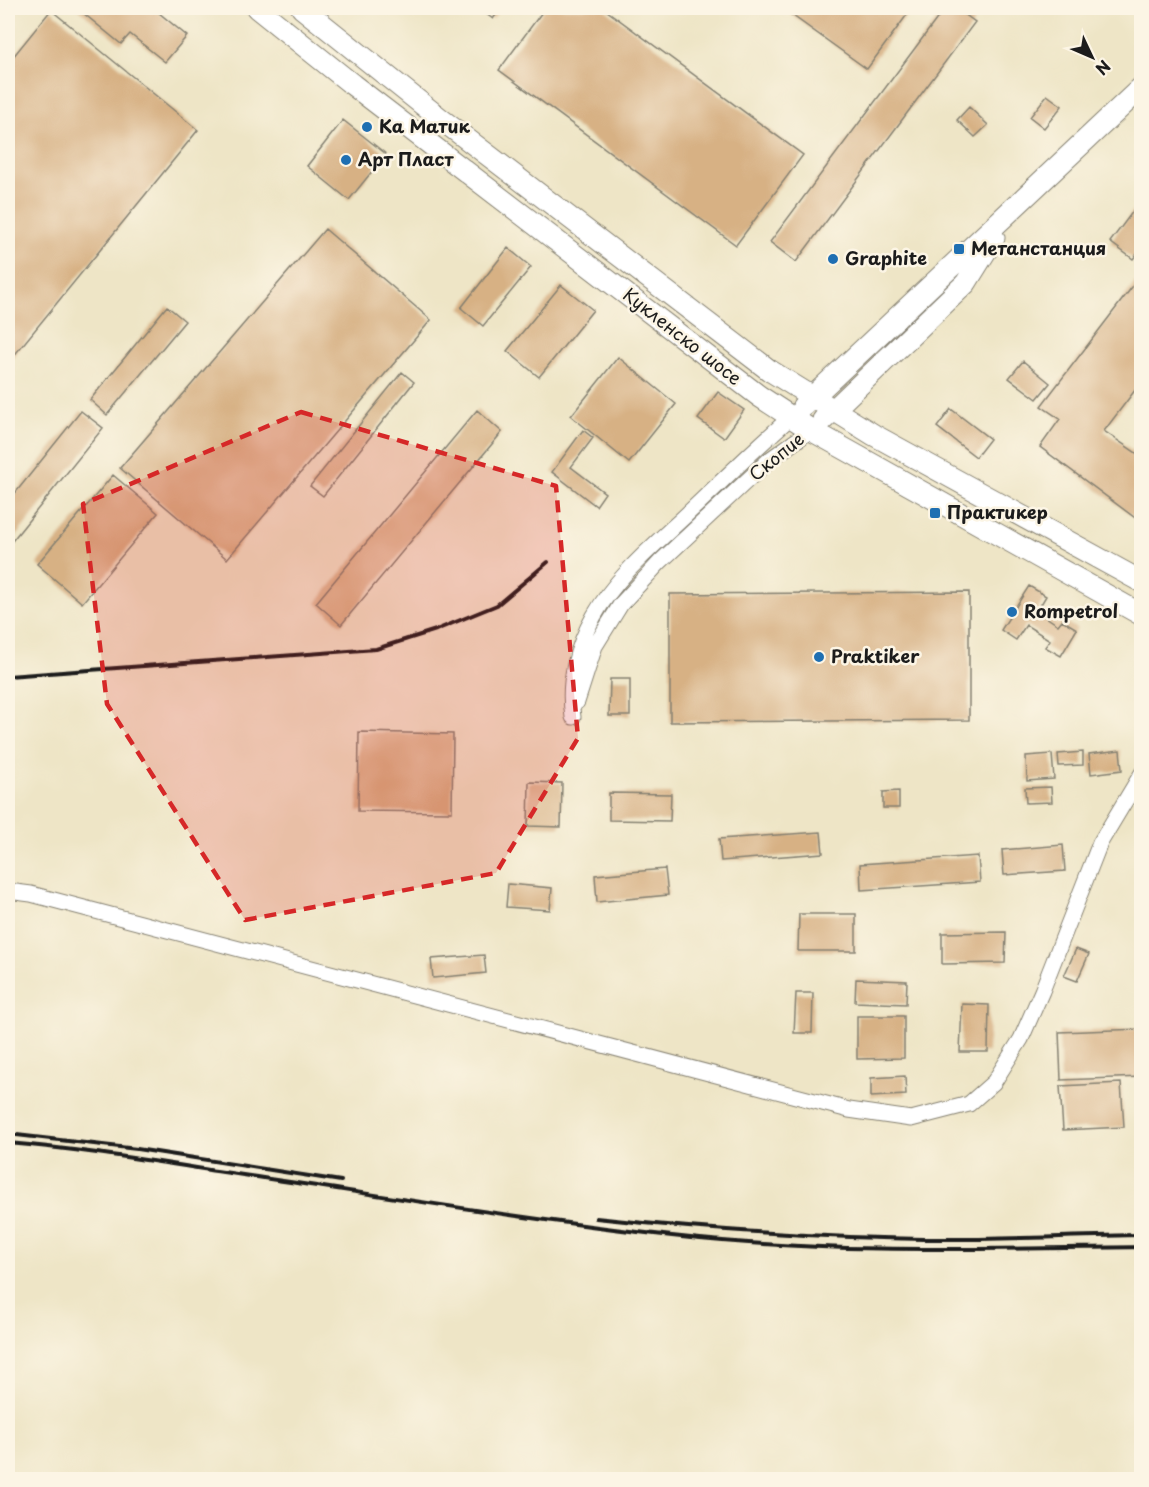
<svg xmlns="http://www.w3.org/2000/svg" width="1149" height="1487" font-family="'Playpen Sans',sans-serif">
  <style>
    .building { fill: #d7b184 }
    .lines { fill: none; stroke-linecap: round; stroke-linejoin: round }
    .street-casing { stroke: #858071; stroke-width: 17 }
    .secondary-casing { stroke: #858071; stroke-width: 23 }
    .street { stroke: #fff; stroke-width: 15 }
    .secondary { stroke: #fff; stroke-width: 21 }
    .rail { stroke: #1c1c1c; stroke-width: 4 }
    .marked { fill: #d62828; fill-opacity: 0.2; stroke: #d62828; stroke-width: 4.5; stroke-dasharray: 12 8; stroke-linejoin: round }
    .poi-dot { fill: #1f6fb2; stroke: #fcf5e5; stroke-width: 2 }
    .labels { text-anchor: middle; stroke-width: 5; stroke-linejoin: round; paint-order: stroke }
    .poi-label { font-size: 18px; font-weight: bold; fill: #1c1c1c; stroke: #fcf5e5; text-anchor: start }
    .street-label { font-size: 18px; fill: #1c1c1c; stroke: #fcf5e5 }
  </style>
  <rect width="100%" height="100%" fill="#fcf5e5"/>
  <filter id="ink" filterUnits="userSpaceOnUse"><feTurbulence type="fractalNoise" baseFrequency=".0167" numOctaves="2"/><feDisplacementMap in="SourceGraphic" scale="12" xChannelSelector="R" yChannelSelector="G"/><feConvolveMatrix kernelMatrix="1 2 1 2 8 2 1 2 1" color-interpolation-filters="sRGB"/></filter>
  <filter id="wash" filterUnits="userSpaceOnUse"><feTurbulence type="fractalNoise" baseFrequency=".008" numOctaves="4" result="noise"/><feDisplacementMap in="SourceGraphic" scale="24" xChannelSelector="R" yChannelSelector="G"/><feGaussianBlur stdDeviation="1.35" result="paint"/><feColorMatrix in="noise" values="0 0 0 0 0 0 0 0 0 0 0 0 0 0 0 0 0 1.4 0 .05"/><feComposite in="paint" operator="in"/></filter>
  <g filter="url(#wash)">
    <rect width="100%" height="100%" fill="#eee5c6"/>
    <g id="blocks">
      <path class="building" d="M77,8H153L187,36L165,62L130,34L121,44Z
        M478,8H501L493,19Z
        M545,8H603L803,155L736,245L499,70Z
        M782,8H912L867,69Z
        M945,8H956L975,22L796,262L770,242Z
        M51,10L198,130L8,363V63Z
        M1047,95L1062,106L1044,128L1030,117Z
        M969,107L988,125L975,137L957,120Z
        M343,120L386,154L349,200L307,166Z
        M1142,199V248L1133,259L1110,242Z
        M325,229L431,320L227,559L120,468Z
        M508,248L531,267L483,326L461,308Z
        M1142,274V381L1104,431L1142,457V523L1040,447L1060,419L1041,406Z
        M561,285L593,310L539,377L507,351Z
        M167,306L185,321L107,415L90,400Z
        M618,357L676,404L629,463L571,416Z
        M1023,361L1050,383L1037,399L1009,378Z
        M402,372L414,382L323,496L310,486Z
        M718,392L744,410L724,438L698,419Z
        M951,409L990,439L976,457L937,427Z
        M477,410L502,432L341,625L316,603Z
        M81,411L103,428L8,546V502Z
        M583,430L593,438L571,467L605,493L596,506L552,472Z
        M113,475L158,513L82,603L37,564Z
        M1029,586L1046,596L1037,611L1058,625L1062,620L1077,629L1061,656L1045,647L1050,640L1026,625L1016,640L1001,630Z
        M969,592V720L670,722V594Z
        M610,679H630V716H609Z
        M359,732L453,734L452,812L358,811Z
        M1120,750L1122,770L1091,774L1089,754Z
        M1083,752V765L1059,766L1058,754Z
        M1052,754L1054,779L1027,781L1026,756Z
        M529,782L562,783L561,827L528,826Z
        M1051,787L1052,802L1026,803L1025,788Z
        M899,791V808H883V792Z
        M609,793L671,794L670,821L609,820Z
        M821,832L823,853L721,861L719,839Z
        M1063,845L1065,871L1004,875L1002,850Z
        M978,856L980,882L861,890L860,864Z
        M665,869L668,895L597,902L595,875Z
        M508,884L552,888L550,910L506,907Z
        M799,914H856V951H798Z
        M1006,932L1005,963L942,964V933Z
        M1076,949L1089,954L1077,981L1064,976Z
        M484,955L486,973L433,978L431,959Z
        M856,979L907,981L906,1004L855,1002Z
        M796,993H813L812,1033H794Z
        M962,1004L989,1005L988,1052H960Z
        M857,1016H904V1058L857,1059Z
        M1142,1029V1077L1061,1080L1059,1032Z
        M905,1076L906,1095L871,1097V1078Z
        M1121,1083L1124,1127L1063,1130L1060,1086Z"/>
    </g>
  </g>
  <g filter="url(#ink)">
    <use href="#blocks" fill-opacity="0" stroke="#858071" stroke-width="1.5"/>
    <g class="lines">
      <defs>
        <path id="street" d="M577,702L595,646L621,604L660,562L769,460L811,430
          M573,717C567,682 577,646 594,616C615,578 653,546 684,517C719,484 754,449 791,417
          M8,891L31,894L849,1110L911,1119L969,1104L994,1082L1021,1039L1042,991L1100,843L1142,773"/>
        <path id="secondary" d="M257,8L353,85L759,396L811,430L1142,615
          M302,8L442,120L769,370L874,435L1142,582
          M803,406L1142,87
          M823,420L966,283L994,238"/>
      </defs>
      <use href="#street" class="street-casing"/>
      <use href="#secondary" class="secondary-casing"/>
      <use href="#street" class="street"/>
      <use href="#secondary" class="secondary"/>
      <path class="rail" d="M8,676L376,649L436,630L497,605L548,562
        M8,1134L137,1149L341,1181
        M8,1143C80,1149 152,1161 223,1172C373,1194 522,1219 672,1236C830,1254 983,1249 1142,1247
        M596,1218C705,1230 814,1237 923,1239C996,1240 1069,1236 1142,1235"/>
    </g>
  </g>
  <path class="marked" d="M301,412L556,486L578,738L496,873L245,920L107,704L83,504Z"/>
  <g class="poi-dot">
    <circle cx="367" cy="127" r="6"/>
    <circle cx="346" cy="160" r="6"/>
    <rect x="953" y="243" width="12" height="12" rx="3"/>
    <circle cx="833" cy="259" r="6"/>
    <rect x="929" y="507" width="12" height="12" rx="3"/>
    <circle cx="1012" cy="612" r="6"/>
    <circle cx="819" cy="657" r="6"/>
  </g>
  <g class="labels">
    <g class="poi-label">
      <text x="379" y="133">Ка Матик</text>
      <text x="358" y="166">Арт Пласт</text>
      <text x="971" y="255">Метанстанция</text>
      <text x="845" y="265">Graphite</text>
      <text x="947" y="519">Практикер</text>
      <text x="1024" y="618">Rompetrol</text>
      <text x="831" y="663">Praktiker</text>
    </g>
    <g class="street-label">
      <text transform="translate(682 337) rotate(38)" y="6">Кукленско шосе</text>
      <text transform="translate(777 457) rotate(-39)" y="6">Скопие</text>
    </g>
  </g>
  <rect width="1149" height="1487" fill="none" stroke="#fcf5e5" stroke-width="30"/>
  <g transform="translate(1092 57) rotate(134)" stroke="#fcf5e5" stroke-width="4.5" paint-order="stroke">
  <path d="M0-4.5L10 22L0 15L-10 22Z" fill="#1c1c1c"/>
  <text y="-9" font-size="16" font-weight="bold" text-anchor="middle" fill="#1c1c1c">N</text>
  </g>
</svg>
